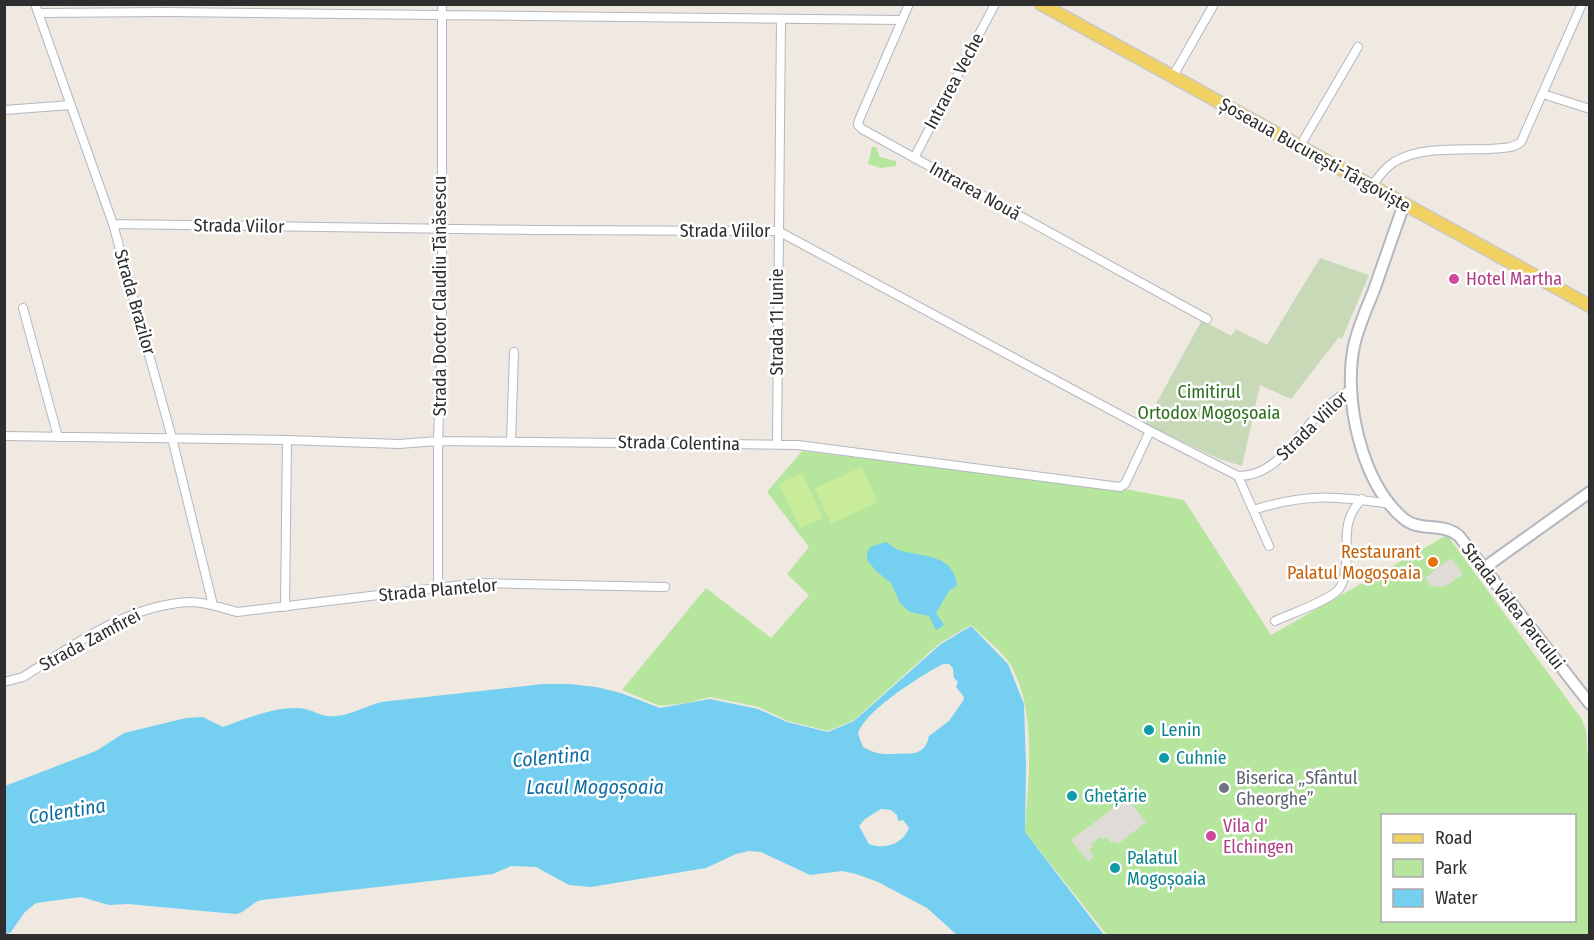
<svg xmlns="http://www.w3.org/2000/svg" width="1594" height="940" font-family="'Fira Sans Condensed',sans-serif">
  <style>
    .green { fill: #b6e59e; fill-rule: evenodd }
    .cemetery { fill: #c8d9b8 }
    .pitch { fill: #c9ec9a }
    .plaza { fill: #dfdcd8 }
    .water { fill: #75cff0; fill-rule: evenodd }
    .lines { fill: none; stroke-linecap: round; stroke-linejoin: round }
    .minor-casing { stroke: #b4b7c1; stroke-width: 10 }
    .tertiary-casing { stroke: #b4b7c1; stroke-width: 14 }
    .primary-casing { stroke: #c9c9c9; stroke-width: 15 }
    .minor { stroke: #fff; stroke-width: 8 }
    .tertiary { stroke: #fff; stroke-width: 10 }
    .primary { stroke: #f2d163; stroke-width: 12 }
    .hotel-dot { fill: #d1479c; stroke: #fff; stroke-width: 2 }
    .food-dot { fill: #e8710a; stroke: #fff; stroke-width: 2 }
    .culture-dot { fill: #0f9aa8; stroke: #fff; stroke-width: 2 }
    .worship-dot { fill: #6b7280; stroke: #fff; stroke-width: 2 }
    .labels { text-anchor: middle; stroke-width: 5; stroke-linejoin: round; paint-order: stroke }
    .street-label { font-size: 18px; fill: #2e2e2e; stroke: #fff }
    .hotel-label { font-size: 18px; fill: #b23c85; stroke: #fff; text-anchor: start }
    .park-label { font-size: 18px; fill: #2c6e1b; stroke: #fff }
    .food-label { font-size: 18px; fill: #c56008; stroke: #fff; text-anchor: end }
    .culture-label { font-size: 18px; fill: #0d838f; stroke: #fff; text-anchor: start }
    .worship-label { font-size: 18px; fill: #5b616d; stroke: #fff; text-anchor: start }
    .water-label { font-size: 20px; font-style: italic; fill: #0d6fa3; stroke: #fff }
  </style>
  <rect width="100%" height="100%" fill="#efe9e1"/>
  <path class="green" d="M872,147H876L880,157L896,161V166L881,168L868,164Z
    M802,451L1130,490L1184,500L1271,635L1447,535L1581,718L1586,730L1590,800L1589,935H1107L1025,832C1028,779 1038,712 1010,664C1002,651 982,636 971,625L940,643L854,720L828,731L788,721L759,707L710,697L687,703L660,706L622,690L706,588L771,638L809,595L787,574L809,547L767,492ZM1382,816H1574V920H1382Z"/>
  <path class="cemetery" d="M1320,258L1369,275L1342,339L1339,337L1291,399L1260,385L1242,466L1219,459L1145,424L1202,320L1231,336L1236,329L1267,345Z"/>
  <path class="pitch" d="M862,467L878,502L831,524L815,488Z
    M802,473L823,518L800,528L779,484Z"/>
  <path class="plaza" d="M1451,558L1463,574L1444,587L1431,586L1425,578Z
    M1127,798L1146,822L1118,844L1115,841L1111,843L1106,837L1102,840L1100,837L1091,844L1093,847L1089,850L1094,857L1088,861L1071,840Z"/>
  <path class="water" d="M886,542C891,545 896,550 902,551C926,557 954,555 957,586L949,591L936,613L944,625L936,630L929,616L910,612L900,603L891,583L876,571L867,560V553L870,547Z
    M971,626L1008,664L1024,704L1026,767L1025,832L1104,935H957L927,908L878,882L856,874L842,871L810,875L761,852L749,851L736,854L706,868L591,887L569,885L536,867L511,866L493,874L262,900C251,902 246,913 235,914L128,904L109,905L81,897L36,903L24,913L11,932L5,935V786L96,751L124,733L186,718L203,717L223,727C246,719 271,708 295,708C306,707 317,714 327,716C346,718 363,707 381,702L543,684H569L596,687L621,693L660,708L710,699L758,709L787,722L828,732L854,721L941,644ZM943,664H949L953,668L954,678L958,682L956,687L964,697L963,701L949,721L929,736C925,757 910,753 895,754C881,754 875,754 863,747L858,734C864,711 922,675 943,664ZM881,809L891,810L897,815L898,821L903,820L909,828C903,844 885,850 869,844L859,826L865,819Z"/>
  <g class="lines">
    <defs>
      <path id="minor" d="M35,4L113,224L172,438L213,605
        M909,4L859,120L858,125L862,129L1207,319
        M38,13L166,12L902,20
        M1173,76L1213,6
        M1543,94L1590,109
        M4,110L71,105
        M1300,146L1358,47
        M914,158L995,4
        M1372,186C1378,177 1385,168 1394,162C1421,146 1460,150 1490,149C1501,148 1512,149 1521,142L1582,4
        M113,224L536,230L778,231L1150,431L1238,476C1275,477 1295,438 1318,415C1328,405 1339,397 1351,389
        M23,308L58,437
        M4,436L287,440L399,444L438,441L798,445L1120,487L1125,484L1150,431
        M511,442L514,352
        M777,444L781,19
        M1238,476L1269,546
        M1253,510C1307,493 1335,496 1390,504
        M438,588V441L442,328V4
        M285,607L287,440
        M1275,621C1290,614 1328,601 1338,590C1343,585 1343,580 1345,573C1351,544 1338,524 1362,499
        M4,682L23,677C74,645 129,604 191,602C207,602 222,608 237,612L478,583L665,587"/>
      <path id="tertiary" d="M1404,204C1394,233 1384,262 1374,290C1367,308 1358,327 1354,346C1343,398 1361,483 1404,519C1420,532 1443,522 1459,536L1590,704
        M1484,568L1590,492"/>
      <path id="primary" d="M1041,4L1590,306"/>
    </defs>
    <use href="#minor" class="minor-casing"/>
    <use href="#tertiary" class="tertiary-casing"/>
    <use href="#primary" class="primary-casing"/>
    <use href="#minor" class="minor"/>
    <use href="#tertiary" class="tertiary"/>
    <use href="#primary" class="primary"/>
  </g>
  <g class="hotel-dot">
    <circle cx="1454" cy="279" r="6"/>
    <circle cx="1211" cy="836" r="6"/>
  </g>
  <circle class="food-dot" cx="1433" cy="562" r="6"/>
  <g class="culture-dot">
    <circle cx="1149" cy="730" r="6"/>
    <circle cx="1164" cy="758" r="6"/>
    <circle cx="1072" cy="796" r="6"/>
    <circle cx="1115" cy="868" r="6"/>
  </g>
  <circle class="worship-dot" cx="1224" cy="788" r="6"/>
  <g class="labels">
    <g class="street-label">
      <text transform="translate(954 81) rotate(-62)" y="6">Intrarea Veche</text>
      <text transform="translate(1315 155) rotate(29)" y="6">Șoseaua București-Târgoviște</text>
      <text transform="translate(975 191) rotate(29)" y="6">Intrarea Nouă</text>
      <text transform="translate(239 226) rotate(1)" y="6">Strada Viilor</text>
      <text x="725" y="237">Strada Viilor</text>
      <text transform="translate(440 296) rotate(-90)" y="6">Strada Doctor Claudiu Tănăsescu</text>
      <text transform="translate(135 302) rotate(74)" y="6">Strada Brazilor</text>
      <text transform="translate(777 322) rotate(-90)" y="6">Strada 11 Iunie</text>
      <text transform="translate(1312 426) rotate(-44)" y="6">Strada Viilor</text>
      <text transform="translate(679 443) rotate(1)" y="6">Strada Colentina</text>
      <text transform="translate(438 590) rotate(-5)" y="6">Strada Plantelor</text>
      <text transform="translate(1513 606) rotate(52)" y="6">Strada Valea Parcului</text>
      <text transform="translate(90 640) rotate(-28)" y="6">Strada Zamfirei</text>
    </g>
    <g class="hotel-label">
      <text x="1466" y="285">Hotel Martha</text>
      <text x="1223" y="832">Vila d'<tspan x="1223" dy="21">Elchingen</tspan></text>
    </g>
    <g class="park-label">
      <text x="1209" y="398">Cimitirul<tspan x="1209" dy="21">Ortodox Mogoșoaia</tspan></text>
    </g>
    <g class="food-label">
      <text x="1421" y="558">Restaurant<tspan x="1421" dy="21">Palatul Mogoșoaia</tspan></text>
    </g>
    <g class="culture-label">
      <text x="1161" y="736">Lenin</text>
      <text x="1176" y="764">Cuhnie</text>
      <text x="1084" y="802">Ghețărie</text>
      <text x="1127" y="864">Palatul<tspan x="1127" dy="21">Mogoșoaia</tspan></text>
    </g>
    <g class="worship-label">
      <text x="1236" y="784">Biserica „Sfântul<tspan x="1236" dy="21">Gheorghe”</tspan></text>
    </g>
    <g class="water-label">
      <text transform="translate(551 757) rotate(-5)" y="7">Colentina</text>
      <text x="595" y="794">Lacul Mogoșoaia</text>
      <text transform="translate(67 811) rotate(-9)" y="7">Colentina</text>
    </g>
  </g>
  <rect width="1594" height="940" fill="none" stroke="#2e2e2e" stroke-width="12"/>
  <rect x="1381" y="814" width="195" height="108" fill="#ffffff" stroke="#ababab" stroke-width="1.5"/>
  <rect x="1393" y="834" width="30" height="9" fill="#f2d163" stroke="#ababab" stroke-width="1.5"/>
  <text x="1435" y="844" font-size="18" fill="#2e2e2e">Road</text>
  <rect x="1393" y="859" width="30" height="18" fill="#b6e59e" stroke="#ababab" stroke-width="1.5"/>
  <text x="1435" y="874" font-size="18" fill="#2e2e2e">Park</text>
  <rect x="1393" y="889" width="30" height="18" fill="#75cff0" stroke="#ababab" stroke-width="1.5"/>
  <text x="1435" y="904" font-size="18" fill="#2e2e2e">Water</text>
</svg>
